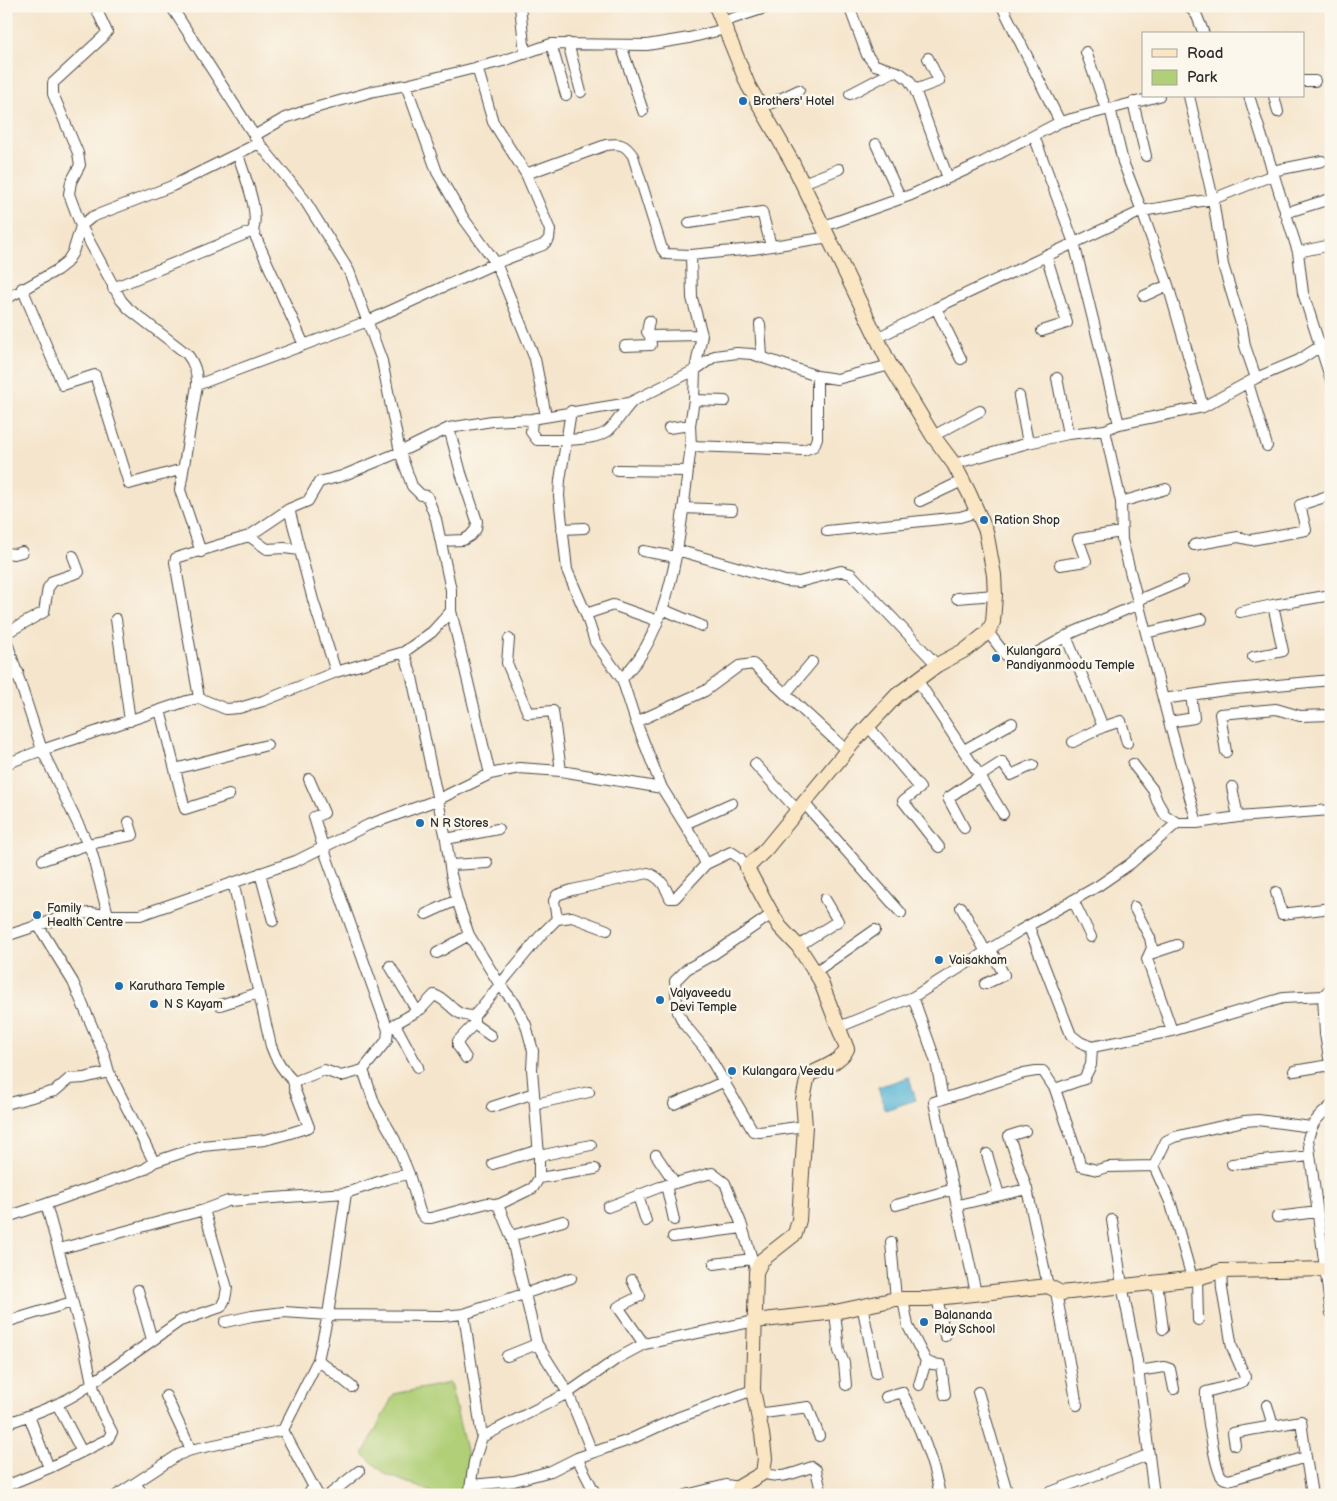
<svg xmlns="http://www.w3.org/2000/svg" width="1337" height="1501" font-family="'Balsamiq Sans',sans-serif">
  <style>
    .green { fill: #b0cf77; stroke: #6e7d51 }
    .water { fill: #57b4d5; stroke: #417080 }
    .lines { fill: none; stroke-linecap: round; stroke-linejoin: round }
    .street-casing { stroke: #494743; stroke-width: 12 }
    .secondary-casing { stroke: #494743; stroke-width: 16 }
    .street { stroke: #fff; stroke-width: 10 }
    .secondary { stroke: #fbe6c4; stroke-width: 14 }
    .poi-dot { fill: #1f6fb2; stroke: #fbf7ec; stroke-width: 2 }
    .labels { text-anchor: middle; stroke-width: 5; stroke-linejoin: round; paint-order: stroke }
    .poi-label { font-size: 12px; fill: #2b2b2b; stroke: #fbf7ec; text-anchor: start }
  </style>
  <rect width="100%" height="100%" fill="#fbf7ec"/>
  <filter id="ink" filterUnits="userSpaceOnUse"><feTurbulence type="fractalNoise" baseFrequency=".02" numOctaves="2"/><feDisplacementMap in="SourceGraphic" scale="10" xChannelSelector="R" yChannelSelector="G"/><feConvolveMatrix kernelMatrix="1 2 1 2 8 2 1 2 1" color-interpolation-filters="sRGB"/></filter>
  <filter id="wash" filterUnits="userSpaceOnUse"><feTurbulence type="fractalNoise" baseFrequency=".0096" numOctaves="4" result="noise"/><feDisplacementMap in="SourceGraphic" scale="20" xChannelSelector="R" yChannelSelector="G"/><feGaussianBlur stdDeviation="1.12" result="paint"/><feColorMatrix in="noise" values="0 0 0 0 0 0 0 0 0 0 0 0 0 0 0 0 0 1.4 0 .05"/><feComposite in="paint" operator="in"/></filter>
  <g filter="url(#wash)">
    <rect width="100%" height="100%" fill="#f5e5cc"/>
    <path class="green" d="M450,1383L469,1463L464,1495H439L385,1474L363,1454L394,1394Z"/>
    <path class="water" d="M909,1077L916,1100L885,1110L878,1087Z"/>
  </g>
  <g filter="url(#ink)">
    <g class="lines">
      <defs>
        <path id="street" d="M95,6L107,32L102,38L53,83V94L78,153L80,165L71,182L69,194L81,226L121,300L129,309L187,354C195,364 197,373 197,385L180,490L201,552
          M171,6L259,143L304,199L349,271L382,361L400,452L412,486L421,495L427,496L436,519L451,590V611L432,632L404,652L412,677L446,839L451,874L457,900L469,935L500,985L516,1005L526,1025L533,1051L532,1069L539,1156V1178L533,1188L498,1205L511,1236L537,1344L568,1393L592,1452
          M520,6L525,54
          M849,6L867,55L875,65L900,73L909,80L915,90L948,178
          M1002,6L1060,122
          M1189,6L1197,16L1204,34
          M722,22L771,6
          M568,43L581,92
          M551,44L566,95
          M621,45L643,111
          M1086,52L1106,109
          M1303,81H1315
          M406,85L437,172L464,219L496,263L535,359L546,416
          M915,90L939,81L928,58
          M850,94L894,71
          M1189,96L1213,199L1223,265L1242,327L1245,346L1256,378
          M1249,96L1298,252L1303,293L1331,380
          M1274,96L1278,112
          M1133,102L1146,156
          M761,108L799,90
          M1110,108L1123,162L1142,211L1168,285L1203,407
          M254,136L285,118L308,110L374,91L406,85L503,61L551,44L647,45L689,38L725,29
          M1034,136L1074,243L1119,424
          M876,144L901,199
          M1272,171L1322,161
          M526,174L606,145C620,143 625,144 633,156L662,249L666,254L691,255
          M803,183L839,169
          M1285,213L1330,199L1331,200
          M689,223L762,212L771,246
          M824,226L911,195L983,162L1060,122L1159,96
          M253,231L304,345
          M1298,252L1331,245
          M22,288L63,385L95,375L129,484L183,469
          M113,288L253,231C260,210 244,176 238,154
          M1144,296L1168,285
          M6,299L57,270L66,263L73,252L81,226L92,217L172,186L259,143
          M936,308L961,359
          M649,321L647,332L650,336
          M760,324L762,357
          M1042,331L1067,323L1046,255
          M877,338L936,308L1142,211L1213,199L1273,175
          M625,346L651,345L650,336L702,335
          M1057,378L1068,434
          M1248,383L1267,446
          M197,385L368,321L496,263L543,245L549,239L550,230L526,174L493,122L477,67
          M1019,396L1028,443
          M694,400L725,401
          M571,411L560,480L559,496L567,570L586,614L595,642L622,679
          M532,419L531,432L537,440C555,440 598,442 610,429C618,421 624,410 632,402
          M669,428L690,425
          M1105,430L1121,502L1122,540L1169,722L1197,823
          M933,436L980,411
          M691,446L804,450L814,446L817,438V376
          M954,464L1028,443L1068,434L1105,430L1119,424L1203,407L1256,378L1299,360L1319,347L1331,343
          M617,470L688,471
          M920,501L962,481
          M1121,502L1166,489
          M683,508L732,510
          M289,509L313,600L336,672
          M562,529L584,528
          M827,531L960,517L977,512
          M249,536L267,549L284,548L300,550
          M441,541L463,540L470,536L476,529L477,521L461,473L449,428
          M1194,545L1238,537L1251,540L1306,530L1300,505L1331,495
          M677,550L785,581L799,582L841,571L851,574L937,665
          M643,551L676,557
          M6,553L14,554L22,552
          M1060,565L1086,561L1078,539L1121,532
          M957,598L995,595
          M1138,600L1183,581
          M662,609L702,626
          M451,611L490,774
          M1240,612L1273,605L1331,595
          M586,614L613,605L658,621
          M116,619L130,721
          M988,632L1011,662L1022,661L1074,632L1139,604
          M6,633L44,612L48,588L53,581L79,572L73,556
          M1146,633L1202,619
          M1066,636L1103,727L1121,721L1127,743
          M6,639L42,750L92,853L108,915L91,913L69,915L6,936
          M509,639L507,663L528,713L553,711L561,771
          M1253,657L1283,651L1273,605
          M6,678L18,672
          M918,681L980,776L1002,762L1011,775L1033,765
          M786,693L812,662
          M199,698L175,562L176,558L249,536L289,509L308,501L319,482L342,476L400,452L449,428L492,421L532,419L629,403L695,370L715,356L737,353L752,354L817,376L837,379L890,365
          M1163,699L1225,690L1331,680
          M160,710L185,809L229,795
          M636,722L705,691L739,666L753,664L847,751
          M1169,722L1194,718L1191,695
          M868,726L920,788L903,801L939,847
          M1073,742L1103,727
          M964,750L1012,723
          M1226,752L1220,714L1276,709L1300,716L1331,715
          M11,762L42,750L187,701L199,698L226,709L239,708L263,701L336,672L404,652
          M755,764L798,811
          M1133,764L1153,790L1157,801L1165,815L1177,823
          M175,769L267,745
          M309,779L324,813L314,817L323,847L388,1030L387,1040L363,1070L375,1105L395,1140L409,1174L390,1178L346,1193L328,1315L318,1360L283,1430L318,1495
          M1232,787L1238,817
          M804,803L901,913
          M685,824L732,803
          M964,828L948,798L980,776L1003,814
          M446,839L498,829
          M43,860L89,844L133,835L129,822
          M451,865L487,863
          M747,868L740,858L731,852L706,864L695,841L662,788L636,722L622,679C628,671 636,663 641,655C678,596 682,513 691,446L690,425L694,400L695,370L702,335L692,298L691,255L753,249L829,237
          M260,873L273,921
          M233,882L271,1046C276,1061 283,1071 294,1082
          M1276,892L1282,914L1331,908
          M1073,900L1091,937
          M961,907L986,952
          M1134,907L1150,938L1152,948L1147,959L1172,1031
          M426,914L457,900
          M772,914L714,954L687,969L675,981L678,1012L684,1024L704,1048L753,1131L760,1132L805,1126
          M108,915H140L296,861L368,825L437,800L490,774L519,768L561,771L662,788
          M557,919L572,917L607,930
          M1029,927L1071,1035L1080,1042L1092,1047L1091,1065L1084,1079L1055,1089
          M798,946L838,921L825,899
          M437,953L469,935
          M1150,954L1177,945
          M390,966L417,1011
          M815,972L875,930
          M985,984L1004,975L991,950
          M1331,988L1323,996L1325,1034L1331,1070
          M913,997L936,1062L943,1099L934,1102L976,1293
          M220,1005L258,993
          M395,1024L418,1067
          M474,1024L491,1036
          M839,1027L913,997L1019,931L1098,886L1130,864L1177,823H1197L1238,817L1331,810
          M388,1030L395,1024L421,1009L434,995C453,1002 451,1016 474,1016L541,935L557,919L554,901L557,895L572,890L648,873C661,878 665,886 670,898H675L706,864
          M1092,1047L1172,1031L1283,998L1323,996
          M466,1058L458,1046V1041L474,1024V1016
          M1294,1071L1330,1065
          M943,1099L1024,1073L1036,1071H1043L1055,1089L1081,1166L1097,1170L1108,1167L1154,1166L1171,1204L1192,1278
          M6,1104L55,1091L69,1079L84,1078L109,1072
          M535,1104L589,1092
          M674,1104L725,1081
          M1331,1106C1318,1117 1312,1122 1308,1139L1331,1313
          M492,1107L534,1093
          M1025,1131L1009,1136L1027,1189
          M987,1154L999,1195
          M656,1155L675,1183
          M539,1156L591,1145
          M154,1162L202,1146L265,1140L287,1134L309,1127L294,1088V1082L324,1070L341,1076L363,1070
          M493,1164L539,1150
          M1232,1164L1310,1156
          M1154,1166L1166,1141L1174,1137L1244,1121L1258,1120L1311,1127
          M409,1174L420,1212L425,1218H431L487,1203L498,1205
          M539,1178L595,1169
          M666,1185L674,1220
          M638,1196L646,1221
          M896,1205L954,1189
          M958,1205L1027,1189L1048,1286
          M608,1207L660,1187L712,1173L725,1183L741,1223L756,1272
          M13,1215L46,1204
          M1277,1217L1317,1212
          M1112,1220L1122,1285L1137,1361L1154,1495
          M511,1236L563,1221
          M673,1237L742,1228
          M891,1242L896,1299
          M59,1249L204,1210L228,1201L346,1193
          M714,1264L752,1259
          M1221,1271L1222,1289L1232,1347L1245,1377L1243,1382L1206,1392C1205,1403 1215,1471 1222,1477C1224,1479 1226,1479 1229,1480L1306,1457L1312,1495
          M1197,1278L1198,1320
          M632,1280L640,1296L618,1307L644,1344
          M1157,1282L1163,1329
          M138,1290L152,1340
          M1056,1292L1077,1405
          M937,1297L945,1336
          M903,1299L908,1326L926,1361L932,1364L941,1365L945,1395
          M862,1305L876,1373
          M835,1312L839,1351L844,1363L846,1385
          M464,1314L482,1437
          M6,1322L72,1302
          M225,1322L252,1316L284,1312L328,1315L442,1316L464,1314L571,1278
          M507,1356L537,1344
          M318,1360L352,1387
          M1138,1371L1164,1367L1170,1369L1174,1389
          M919,1385L926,1361
          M978,1392L1008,1495
          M166,1396L191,1450
          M886,1397L902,1392C919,1425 933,1459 940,1495
          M57,1404L82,1452
          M1267,1405L1273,1426
          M757,1414L808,1407L819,1436
          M29,1416L49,1468
          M6,1424C35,1413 68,1403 92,1383L84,1344L46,1204L145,1169L154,1162L109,1072L104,1054L73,982L38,925
          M1235,1445L1233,1433L1301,1421L1306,1457
          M577,1458L596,1495
          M763,1473C782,1480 793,1473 812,1467L816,1470L822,1495
          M136,1484L143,1495
          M471,1485L514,1481L551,1471L577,1458L629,1440L677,1418L753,1390
          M6,1486L49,1468L108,1439L112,1432L102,1413L92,1383L180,1321L221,1307L225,1299L227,1288L204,1210
          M117,1495L178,1455L191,1450L283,1430
          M306,1495L314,1488
          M329,1495L359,1471
          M469,1495L474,1462L482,1437L568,1393L618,1358L644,1344L755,1321
          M686,1495L726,1485L739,1487
          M1043,1495L1148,1455"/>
        <path id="secondary" d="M716,6L748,85L792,162L890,365L933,436L954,464L969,493L986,531L994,575L995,595L993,622L988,632L967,649L937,665L897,695L857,738L766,849L747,868L772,914L780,927L798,946L820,980L847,1049C841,1062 820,1069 808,1075L803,1100L805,1126L799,1220L795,1234L762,1260L756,1272L753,1390L762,1434L765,1458L763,1473L739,1487L740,1495
          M755,1321L835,1312L896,1299H927L1048,1286L1061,1293L1197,1278L1221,1271L1331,1269"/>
      </defs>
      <use href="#street" class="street-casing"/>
      <use href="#secondary" class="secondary-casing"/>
      <use href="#street" class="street"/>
      <use href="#secondary" class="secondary"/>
    </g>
  </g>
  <g class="poi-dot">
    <circle cx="743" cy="101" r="5"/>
    <circle cx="984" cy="520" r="5"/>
    <circle cx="996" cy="658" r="5"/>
    <circle cx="420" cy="823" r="5"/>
    <circle cx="37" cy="915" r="5"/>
    <circle cx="939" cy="960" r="5"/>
    <circle cx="119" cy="986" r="5"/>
    <circle cx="660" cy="1000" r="5"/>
    <circle cx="154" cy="1004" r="5"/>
    <circle cx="732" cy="1071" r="5"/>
    <circle cx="924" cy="1322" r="5"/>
  </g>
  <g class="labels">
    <g class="poi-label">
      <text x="753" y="105">Brothers' Hotel</text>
      <text x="994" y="524">Ration Shop</text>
      <text x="1006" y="655">Kulangara<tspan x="1006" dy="14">Pandiyanmoodu Temple</tspan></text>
      <text x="430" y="827">N R Stores</text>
      <text x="47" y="912">Family<tspan x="47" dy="14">Health Centre</tspan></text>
      <text x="949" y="964">Vaisakham</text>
      <text x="129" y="990">Karuthara Temple</text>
      <text x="670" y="997">Valyaveedu<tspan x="670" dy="14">Devi Temple</tspan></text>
      <text x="164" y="1008">N S Kayam</text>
      <text x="742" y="1075">Kulangara Veedu</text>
      <text x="934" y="1319">Balananda<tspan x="934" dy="14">Play School</tspan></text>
    </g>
  </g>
  <rect width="1337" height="1501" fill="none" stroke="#fbf7ec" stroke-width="25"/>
  <rect x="1142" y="32" width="162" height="65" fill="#fbf7ec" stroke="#a8a59f"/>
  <rect x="1152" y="49" width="25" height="8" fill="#fbe6c4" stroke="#a8a59f"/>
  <text x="1187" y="58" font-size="15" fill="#2b2b2b">Road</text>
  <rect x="1152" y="70" width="25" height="15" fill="#b0cf77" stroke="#a8a59f"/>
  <text x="1187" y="82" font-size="15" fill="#2b2b2b">Park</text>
</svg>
